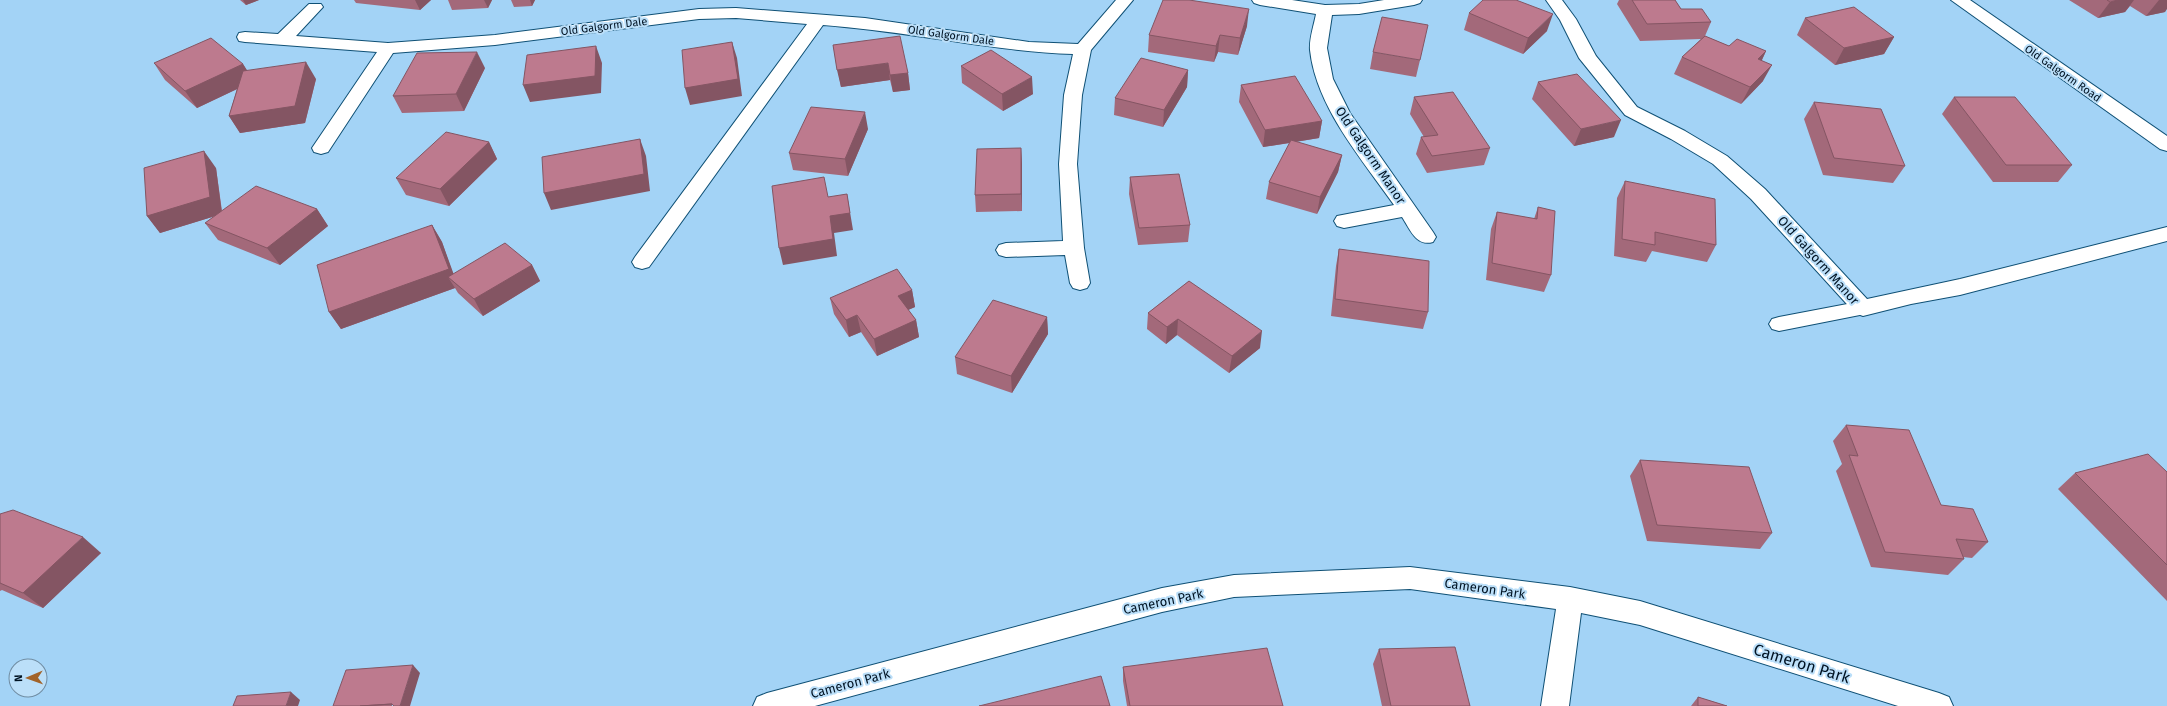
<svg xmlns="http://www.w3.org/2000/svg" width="2167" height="706" font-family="'Fira Sans',sans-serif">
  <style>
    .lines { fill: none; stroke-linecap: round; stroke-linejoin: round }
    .lane-casing { stroke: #0f5075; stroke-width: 2 }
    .street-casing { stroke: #0f5075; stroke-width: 2 }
    .secondary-casing { stroke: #0f5075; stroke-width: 2 }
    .lane { fill: #fff; fill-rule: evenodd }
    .street { fill: #fff; fill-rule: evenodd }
    .secondary { fill: #fff; fill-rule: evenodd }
    .wall { fill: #a3697a }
    .shaded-wall { fill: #845563 }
    .building { fill: #bd7a8e; stroke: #845563 }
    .labels { text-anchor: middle; stroke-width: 4; stroke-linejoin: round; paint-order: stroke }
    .far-street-label { font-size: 11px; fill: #001323; stroke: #bbdff9 }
    .street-label { font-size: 13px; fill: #001323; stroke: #bbdff9 }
    .near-street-label { font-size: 16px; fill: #001323; stroke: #bbdff9 }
  </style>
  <rect width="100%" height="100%" fill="#a3d3f6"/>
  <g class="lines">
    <defs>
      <path id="lane" d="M1863,301L1870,303L1873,308L1870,313L1779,331L1772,329L1769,324L1772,319L1779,317Z"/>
      <path id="street" d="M1116,0H1133L1091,50L1082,95L1077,164L1084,248L1090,283L1087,288L1080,290L1073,288L1070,283L1065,255L1006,257L999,255L996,250L999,245L1006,243L1063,241L1059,164L1064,95L1073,54C989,51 907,31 823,25L649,267L642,269L635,267L632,262L635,257L807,24L736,18L699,19L495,45L393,53L328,152L321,154L314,152L312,148L377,52L245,42L239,41L237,37L239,33L245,32L278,34L309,4H321L323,7L296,36L388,43L495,35L699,9L736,8L865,18L1029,42L1078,44Z
        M1252,0H1292L1325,5L1359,4L1384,0H1422L1420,3L1414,5L1359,14L1332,15L1327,48L1333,79L1350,113L1433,232L1436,237L1433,242C1416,247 1410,229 1402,217L1344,228L1337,226L1334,221L1337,216L1394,205C1362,159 1316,107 1310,50C1309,39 1314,25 1316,14L1260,5L1254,3Z
        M1546,0H1562L1576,19L1596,56L1637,107L1685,131L1727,156L1765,189L1867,299L1960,279L2167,227V241L1960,295L1911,304L1863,316L1855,313L1751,199L1713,164L1671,139L1625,115L1579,58L1560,20Z
        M1410,567L1570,587L1640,601L1939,693L1949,697L1953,706H1898L1640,625L1581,613L1569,706H1541L1556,609L1410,589L1234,597L1162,612L815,706H753L757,697L767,693L1162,588L1234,575Z"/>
      <path id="secondary" d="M1951,0H1970L2167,136V151L2160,149Z"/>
    </defs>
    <use href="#lane" class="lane-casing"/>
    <use href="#street" class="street-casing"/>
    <use href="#secondary" class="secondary-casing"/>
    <use href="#lane" class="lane"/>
    <use href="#street" class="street"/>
    <use href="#secondary" class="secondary"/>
  </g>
  <path class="wall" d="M240,0H259L246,5Z
    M354,0H431L420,10L356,3Z
    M448,0H492L488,8L452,10Z
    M511,0H535L532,6L514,7Z
    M1619,0H1675L1681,9L1711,22L1705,36L1729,46L1766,51L1762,60L1763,81L1741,104L1674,74L1682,57L1701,39L1640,41L1617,4Z
    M2069,0H2167L2165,12L2146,16L2130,6L2125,12L2098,18Z
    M1469,13L1547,31L1523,54L1464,30Z
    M1805,18L1894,37L1884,54L1835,65L1797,35Z
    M1247,26L1238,55L1218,52L1214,62L1148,52L1149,35Z
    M833,45L908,73L910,90L893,92L890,80L841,87Z
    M1373,52L1420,60L1416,77L1370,69Z
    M154,63L243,64L247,71L316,79L305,123L240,133L229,116L237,89L197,108L165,80Z
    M961,66L1033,94L1003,111L962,83Z
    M485,68L464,111L402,113L393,96Z
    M1188,70L1187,87L1163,127L1114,115L1115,98Z
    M1538,82L1614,137L1574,146L1532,99Z
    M1241,85L1322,121L1319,138L1295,142L1342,155L1338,172L1317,214L1266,199L1269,182L1290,143L1263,147L1239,102Z
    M1414,97L1490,148L1484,165L1427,173L1416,154L1421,137H1424L1410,114Z
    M1954,97L2072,165L2058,182H1993L1942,114Z
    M1814,102L1905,166L1893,183L1823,175L1804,119Z
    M868,129L848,176L793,170L789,153Z
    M489,142L497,159L449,206L406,195L396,178Z
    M1021,148L1022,165V211L976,212L975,195Z
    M216,168L222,211L317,209L328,226L280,265L218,240L205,223L215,216L160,233L147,216Z
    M1130,177L1190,225L1188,242L1138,245L1129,194Z
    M1625,181L1716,245L1707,262L1652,251L1646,262L1614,256L1617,198Z
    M1538,207L1551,275L1544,292L1486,280L1491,229L1497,212L1534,219Z
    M432,225L442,242L453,274L532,265L540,281L483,316L458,293L455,288L341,329L329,312Z
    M1339,249L1428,312L1423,329L1331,316L1336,266Z
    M1189,281L1260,348L1229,373L1177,335L1166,344L1147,329L1148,313Z
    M912,290L915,307L908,310L916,320L919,337L877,356L861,332L849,337L834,314L830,298Z
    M1047,317L1048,334L1012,393L957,374L955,357Z
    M1846,425L1941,505L1988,542L1972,558L1963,557L1964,559L1948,575L1871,567L1836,471L1842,464L1833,441Z
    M1640,460L1772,533L1760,549L1647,541L1630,476Z
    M2167,472V601L2058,489L2075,473Z
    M0,514L101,553L43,608L2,590L0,591Z
    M1379,649L1470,706H1382L1373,664Z
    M1123,667L1283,706H1127L1123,681Z
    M1698,697L1727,706H1691Z"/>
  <path class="shaded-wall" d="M243,0H259L246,5Z
    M415,0H431L420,10Z
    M484,0H492L488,8Z
    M530,0H535L532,6Z
    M2118,0H2134L2125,12L2098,18L2110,2Z
    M2159,0H2167V9L2165,12L2146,16Z
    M1249,9L1247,26L1238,55L1240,38Z
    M1553,14L1547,31L1523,54L1528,38Z
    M1220,35L1218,52L1214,62L1216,46Z
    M1894,37L1884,54L1835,65L1844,48Z
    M732,42L737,58L742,96L690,105L685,88Z
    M596,46L602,63L601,93L530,102L523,85Z
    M1766,51L1758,68V59Z
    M477,52L485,68L464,111L456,94Z
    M306,62L316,79L305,123L240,133L229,116Z
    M888,63L890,80L841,87L837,70Z
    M243,64L254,81L197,108L185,91Z
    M1772,65L1763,81L1741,104L1750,87Z
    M1188,70L1187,87L1163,127L1164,110Z
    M908,73L910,90L893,92L890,75Z
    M1032,77L1033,94L1003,111L1002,94Z
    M865,112L868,129L848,176L845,159Z
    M1621,120L1614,137L1574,146L1581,129Z
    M1322,121L1319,138L1263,147L1265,130Z
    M640,139L646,156L650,191L551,210L544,193Z
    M489,142L497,159L449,206L440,189Z
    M1021,148L1022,165V211L1021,194Z
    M204,151L216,168L222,214L160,233L147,216Z
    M1342,155L1338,172L1317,214L1320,197Z
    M847,194L853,230L834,233L837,256L783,265L779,248L830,216Z
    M317,209L328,226L280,265L267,248Z
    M432,225L442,242L458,286L457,285L448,277L455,288L341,329L329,312Z
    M532,265L540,281L483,316L474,299Z
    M912,290L915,307L901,313L898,296Z
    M857,315L861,332L849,337L846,320Z
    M1047,317L1048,334L1012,393L1011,376Z
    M1178,319L1177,335L1166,344L1167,327Z
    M916,320L919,337L877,356L874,339Z
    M1262,331L1260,348L1229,373L1232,356Z
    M83,537L101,553L43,608L23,593Z
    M413,665L420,673L410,706H400Z
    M291,692L300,700L298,706H286Z"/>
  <path class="building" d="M1163,0H1189L1249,9L1240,38L1220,35L1216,46L1149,35Z
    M1483,0H1516L1553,14L1528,38L1469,13Z
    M1632,0H1675L1681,9H1702L1711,22L1647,24Z
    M2107,0H2118L2110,2Z
    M1854,7L1894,37L1844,48L1805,18Z
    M1382,17L1428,25L1420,60L1373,52Z
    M900,36L908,73L890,75L888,63L837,70L833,45Z
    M1705,36L1729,46L1737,39L1766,51L1758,59L1772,65L1750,87L1682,57Z
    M211,38L243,64L185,91L154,63Z
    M732,42L738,79L685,88L682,50Z
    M596,46L595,76L523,85L527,55Z
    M991,50L1032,77L1002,94L961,66Z
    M477,52L456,94L393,96L417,53Z
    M1141,58L1188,70L1164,110L1115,98Z
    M306,62L295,106L229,116L243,71Z
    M1577,74L1621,120L1581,129L1538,82Z
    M1295,76L1322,121L1265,130L1241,85Z
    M1453,92L1490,148L1432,156L1421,137L1438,135L1414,97Z
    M1954,97H2015L2072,165H2006Z
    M1814,102L1881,109L1905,166L1834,158Z
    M811,107L865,112L845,159L789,153Z
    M446,132L489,142L440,189L396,178Z
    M640,139L644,174L544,193L542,157Z
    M1291,140L1342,155L1320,197L1269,182Z
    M1021,148V194L975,195L977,149Z
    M204,151L210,197L147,216L144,168Z
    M1179,174L1190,225L1139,228L1130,177Z
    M824,177L828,197L847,194L850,213L830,216L833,239L779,248L772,186Z
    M1625,181L1715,199L1716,245L1655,232V245L1622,239Z
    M256,186L317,209L267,248L205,223Z
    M1538,207L1555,211L1551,275L1492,263L1497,212L1537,219Z
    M432,225L449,269L329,312L317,265Z
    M505,243L532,265L474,299L448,277Z
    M1339,249L1429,261L1428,312L1335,299Z
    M897,269L912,290L898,296L916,320L874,339L857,315L846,320L830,298Z
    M1189,281L1262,331L1232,356L1178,319L1167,327L1148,313Z
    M993,300L1047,317L1011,376L955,357Z
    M1846,425L1909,430L1941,505L1973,509L1988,542L1956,539L1964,559L1885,552L1849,455L1858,456Z
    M2148,454L2167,472V565L2075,473Z
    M1640,460L1749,467L1772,533L1657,525Z
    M13,510L83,537L23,593L0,583V514Z
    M1455,647L1470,706H1391L1379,649Z
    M1267,648L1283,706H1130L1123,667Z
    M413,665L400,706H394L392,704L360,706H333L346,670Z
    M1101,676L1110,706H979Z
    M291,692L286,706H233L237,696Z
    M1698,697L1727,706H1698Z
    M392,704L391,706H360Z"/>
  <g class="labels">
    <g class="far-street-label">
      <text transform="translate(604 26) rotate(-7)" y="4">Old Galgorm Dale</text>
      <text transform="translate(951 35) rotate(8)" y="4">Old Galgorm Dale</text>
      <text transform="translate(2063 73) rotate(35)" y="4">Old Galgorm Road</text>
    </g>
    <g class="street-label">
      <text transform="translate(1371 155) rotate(56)" y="5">Old Galgorm Manor</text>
      <text transform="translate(1819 260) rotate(48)" y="5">Old Galgorm Manor</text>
      <text transform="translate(1485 588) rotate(8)" y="5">Cameron Park</text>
      <text transform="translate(1163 601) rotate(-12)" y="5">Cameron Park</text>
      <text transform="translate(850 683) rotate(-15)" y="5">Cameron Park</text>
    </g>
    <g class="near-street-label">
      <text transform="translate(1802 663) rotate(17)" y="6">Cameron Park</text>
    </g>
  </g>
  <g transform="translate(28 678) rotate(268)"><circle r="19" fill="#bbdff9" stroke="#708da3"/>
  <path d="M0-3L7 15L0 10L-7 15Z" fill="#a26329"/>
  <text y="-6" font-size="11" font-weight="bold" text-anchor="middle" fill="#001323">N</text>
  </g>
</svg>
